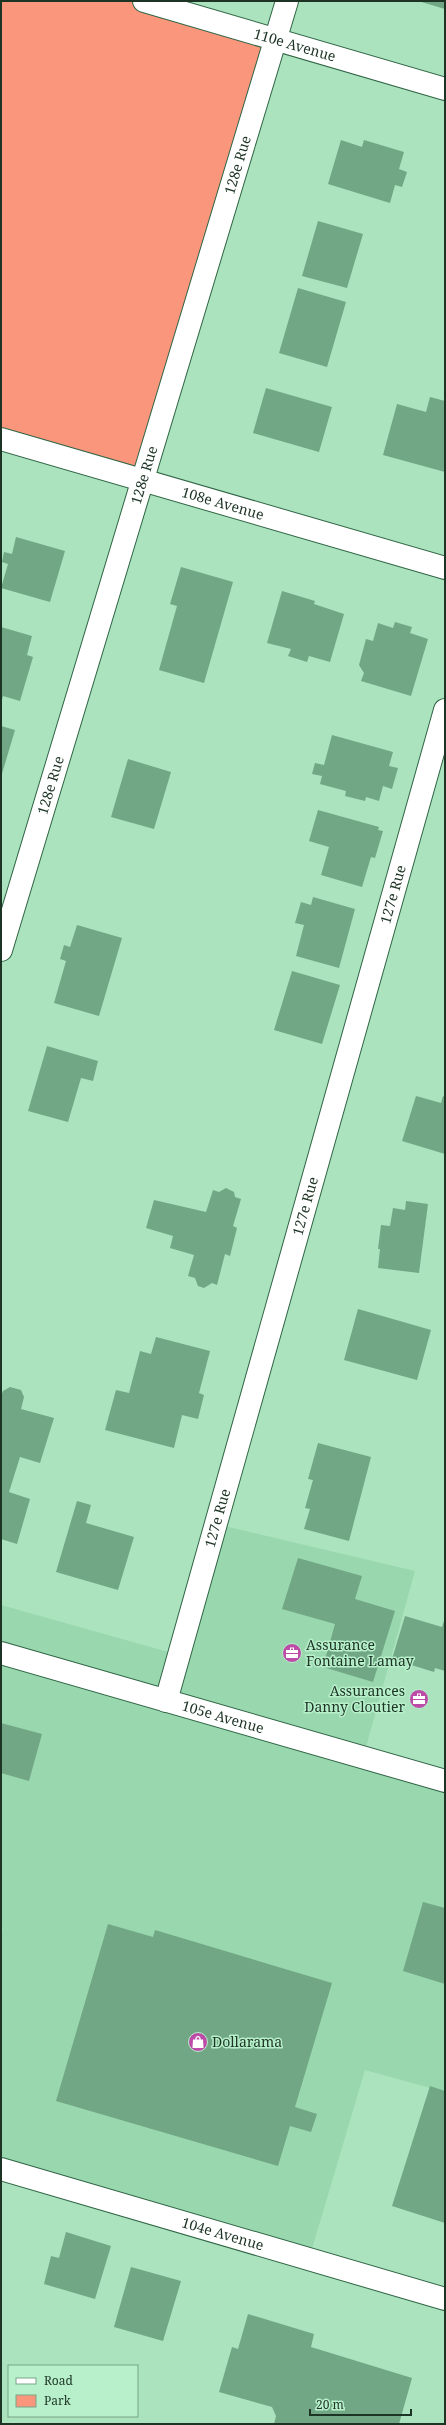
<svg xmlns="http://www.w3.org/2000/svg" width="446" height="2425" font-family="'Noto Serif',serif">
  <style>
    .built { fill: #99d7ae }
    .green { fill: #fa967c }
    .building { fill: #71a784 }
    .lines { fill: none; stroke-linecap: round; stroke-linejoin: round }
    .street-casing { stroke: #306545; stroke-width: 24 }
    .secondary-casing { stroke: #306545; stroke-width: 24 }
    .street { stroke: #fff; stroke-width: 22 }
    .secondary { stroke: #fff; stroke-width: 22 }
    .labels { text-anchor: middle; stroke-width: 3; stroke-linejoin: round; paint-order: stroke }
    .street-label { font-size: 14px; fill: #1d3425; stroke: #b7f0ca }
    .poi-label { font-size: 14px; fill: #1d3425; stroke: #b7f0ca; text-anchor: start }
  </style>
  <rect width="100%" height="100%" fill="#aae3bd"/>
  <path class="built" d="M216,1524L415,1571L363,1758L445,1781V2092L365,2070L309,2259L1,2169V1935L3,1929L1,1928V1605L179,1655Z"/>
  <path class="green" d="M1,1H144L276,39L143,480L1,439Z"/>
  <path class="building" d="M418,1H445V9Z
    M341,140L362,147L364,140L404,152L399,169L407,172L402,187L395,185L390,203L328,184Z
    M318,221L363,234L347,288L302,276Z
    M298,288L346,302L327,367L279,353Z
    M266,388L332,407L319,452L253,433Z
    M430,397L445,401V472L383,455L397,404L426,412Z
    M16,537L65,551L50,602L1,588L8,564L2,562L4,552L12,554Z
    M181,567L233,582L204,683L159,670L177,606L170,604Z
    M282,591L315,601L314,604L344,614L330,662L309,656L307,662L288,656L291,649L267,643Z
    M395,622L412,627L410,633L428,639L411,696L361,681L364,673L359,665L366,639L373,641L378,623L393,628Z
    M1,627L32,636L27,655L33,657L20,701L3,696L1,703Z
    M1,726L15,730L1,777Z
    M332,735L393,752L389,766L398,768L392,789L383,786L379,801L366,797L365,801L345,796L346,791L320,784L322,776L312,774L315,763L324,765Z
    M128,759L171,772L154,829L111,817Z
    M318,810L379,827L378,830L383,831L375,858L371,857L362,887L321,875L329,847L309,841Z
    M313,897L355,909L339,968L296,956L304,925L295,923L301,902L311,905Z
    M77,925L122,938L99,1016L54,1003L66,961L60,959L64,945L70,947Z
    M292,971L340,985L322,1044L274,1030Z
    M47,1046L98,1061L93,1081L81,1078L68,1122L28,1111Z
    M416,1096L441,1103L443,1096L445,1097V1154L402,1141Z
    M226,1188L234,1192L235,1197L241,1199L233,1226L237,1228L230,1256L225,1254L217,1285L212,1283L204,1288L198,1286L195,1278L188,1276L194,1255L170,1248L173,1236L146,1228L154,1200L206,1212L213,1190L219,1192Z
    M406,1201L428,1204L419,1273L378,1268L380,1249H378L381,1225L390,1226L393,1208L405,1210Z
    M358,1309L431,1330L417,1380L344,1360Z
    M156,1337L210,1351L199,1393L204,1395L198,1419L182,1415L174,1448L105,1430L116,1390L129,1393L140,1351L151,1354Z
    M10,1387L21,1390L24,1397L21,1409L54,1418L40,1463L20,1457L9,1492L30,1499L17,1544L1,1539V1396L3,1391Z
    M318,1443L371,1457L349,1541L304,1529L310,1509L305,1508L313,1480L308,1479Z
    M77,1501L91,1505L86,1523L134,1537L118,1590L56,1572Z
    M298,1558L362,1576L355,1599L395,1611L373,1682L323,1667L335,1624L282,1609Z
    M405,1616L442,1627L445,1618V1671L435,1668L434,1672L392,1659Z
    M1,1723L42,1734L29,1781L1,1773Z
    M423,1902L445,1908V1984L403,1971Z
    M108,1924L153,1937L155,1930L332,1983L295,2107L317,2114L311,2132L290,2126L278,2166L56,2101Z
    M430,2086L445,2091V2223L392,2206Z
    M66,2232L111,2246L95,2299L44,2284L51,2256L59,2258Z
    M131,2267L181,2281L163,2341L114,2327Z
    M248,2314L314,2334L311,2347L412,2378L399,2424H274L276,2416L272,2407L219,2392L232,2347L238,2349Z"/>
  <g class="lines">
    <defs>
      <g id="street">
        <path id="s1" d="M144,1L445,89"/>
        <path id="s2" d="M1,439L445,568"/>
        <path id="s3" d="M1,950L287,1"/>
        <path id="s4" d="M166,1701L445,710"/>
        <path id="s5" d="M1,2169L445,2299"/>
      </g>
      <g id="secondary">
        <path id="s6" d="M1,1653L445,1781"/>
      </g>
    </defs>
    <use href="#street" class="street-casing"/>
    <use href="#secondary" class="secondary-casing"/>
    <use href="#street" class="street"/>
    <use href="#secondary" class="secondary"/>
  </g>
  <defs>
    <symbol id="office-disc" viewBox="-11 -11 22 22"><circle r="9.5" fill="#bd4ca8" stroke="#b7f0ca"/><path d="M-6-3h4V-5.5h4V-3h4V5H-6ZM-1-4.5V-3h2v-1.5ZM-6 0V1H6V0Z" fill="#fff"/></symbol>
    <symbol id="shop-disc" viewBox="-11 -11 22 22"><circle r="9.5" fill="#bd4ca8" stroke="#b7f0ca"/><path d="M-5-2.5h2.3a2.7 3.5 0 0 1 5.4 0H5L5.5 6h-11ZM-1.5-2.5h3a1.5 2.3 0 0 0-3 0Z" fill="#fff"/></symbol>
  </defs>
  <g fill-rule="evenodd">
    <use href="#office-disc" x="281" y="1642" width="22" height="22"/>
    <use href="#office-disc" x="408" y="1688" width="22" height="22"/>
    <use href="#shop-disc" x="187" y="2031" width="22" height="22"/>
  </g>
  <g class="labels">
    <g class="street-label">
      <text dy="5" stroke="none"><textPath href="#s1" startOffset="157">110e Avenue</textPath></text>
      <text dy="5" stroke="none"><textPath href="#s3" startOffset="820">128e Rue</textPath></text>
      <text dy="5" stroke="none"><textPath href="#s3" startOffset="496">128e Rue</textPath></text>
      <text dy="5" stroke="none"><textPath href="#s2" startOffset="231">108e Avenue</textPath></text>
      <text dy="5" stroke="none"><textPath href="#s3" startOffset="172">128e Rue</textPath></text>
      <text dy="5" stroke="none"><textPath href="#s4" startOffset="838">127e Rue</textPath></text>
      <text dy="5" stroke="none"><textPath href="#s4" startOffset="514">127e Rue</textPath></text>
      <text dy="5" stroke="none"><textPath href="#s4" startOffset="190">127e Rue</textPath></text>
      <text dy="5" stroke="none"><textPath href="#s6" startOffset="231">105e Avenue</textPath></text>
      <text dy="5" stroke="none"><textPath href="#s5" startOffset="231">104e Avenue</textPath></text>
    </g>
    <g class="poi-label">
      <text x="306" y="1650">Assurance<tspan x="306" dy="16">Fontaine Lamay</tspan></text>
      <text x="405" y="1696" text-anchor="end">Assurances<tspan x="405" dy="16">Danny Cloutier</tspan></text>
      <text x="212" y="2047">Dollarama</text>
    </g>
  </g>
  <rect width="446" height="2425" fill="none" stroke="#1d3425" stroke-width="4"/>
  <rect x="8" y="2365" width="130" height="52" fill="#b7f0ca" stroke="#79a588"/>
  <rect x="16" y="2378" width="20" height="6" fill="#ffffff" stroke="#79a588"/>
  <text x="44" y="2385" font-size="12" fill="#1d3425">Road</text>
  <rect x="16" y="2395" width="20" height="12" fill="#fa967c" stroke="#79a588"/>
  <text x="44" y="2405" font-size="12" fill="#1d3425">Park</text>
  <path d="M310 2409v6h101v-6" fill="none" stroke="#1d3425" stroke-width="2"/>
  <text x="316" y="2409" font-size="12" fill="#1d3425" stroke="#b7f0ca" stroke-width="3" paint-order="stroke">20 m</text>
</svg>
